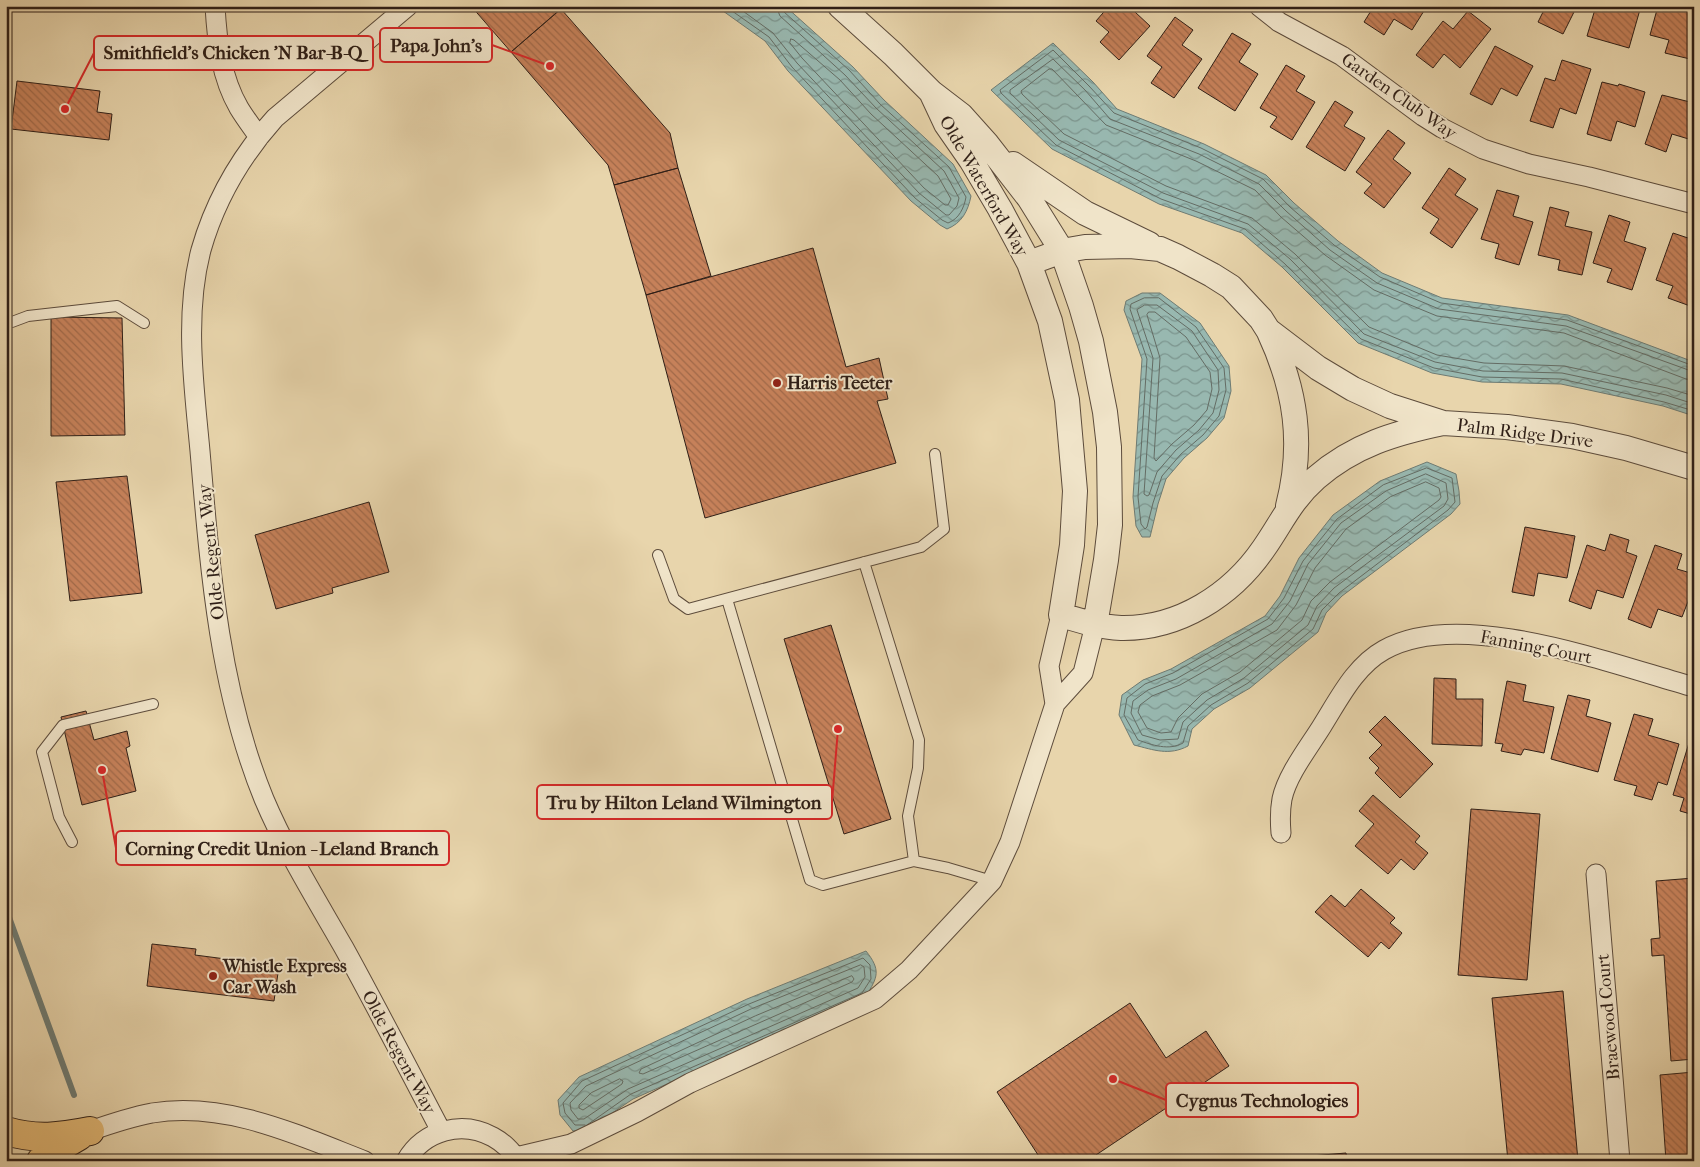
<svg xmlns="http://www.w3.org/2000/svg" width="1700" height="1167" font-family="'IM FELL French Canon',serif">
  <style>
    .water { fill: url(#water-waves); stroke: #6e7b73 }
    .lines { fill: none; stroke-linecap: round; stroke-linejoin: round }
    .shore { stroke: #646c64; stroke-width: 1 }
    .stream { stroke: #6e7b73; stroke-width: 6 }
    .building { fill: url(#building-back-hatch); stroke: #2f1f17 }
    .service-casing { stroke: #5d4c3c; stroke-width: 12 }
    .minor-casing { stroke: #5d4c3c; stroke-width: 21 }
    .tertiary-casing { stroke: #5d4c3c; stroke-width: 26 }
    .trunk-casing { stroke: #2f1f17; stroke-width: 30 }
    .service { stroke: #f0e4c9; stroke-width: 10 }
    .minor { stroke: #f0e4c9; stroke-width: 19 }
    .tertiary { stroke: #f0e4c9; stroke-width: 24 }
    .trunk { stroke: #e4ba76; stroke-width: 28 }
    .poi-dot { fill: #8f2418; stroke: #f0e4c9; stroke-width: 2 }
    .labels { text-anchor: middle; stroke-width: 4; stroke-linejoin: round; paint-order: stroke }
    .street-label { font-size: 18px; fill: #2f1f17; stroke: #f0e4c9 }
    .poi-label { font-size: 18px; font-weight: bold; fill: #2f1f17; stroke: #f0e4c9; text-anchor: start }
    .leader { fill: none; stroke: #d62828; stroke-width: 2 }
    .callout-dot { fill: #d62828; stroke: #f0e4c9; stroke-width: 2 }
    .callout { fill: #f0e4c9; stroke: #d62828; stroke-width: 2 }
    .callout-label { font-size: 19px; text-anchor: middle; font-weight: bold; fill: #2f1f17 }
  </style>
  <defs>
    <pattern id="water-waves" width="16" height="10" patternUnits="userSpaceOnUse" patternTransform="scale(1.25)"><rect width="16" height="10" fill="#98b8b0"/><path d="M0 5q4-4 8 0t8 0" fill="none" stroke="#7c958e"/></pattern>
    <pattern id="building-back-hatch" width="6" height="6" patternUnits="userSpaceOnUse" patternTransform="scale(1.25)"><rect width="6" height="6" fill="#c6815a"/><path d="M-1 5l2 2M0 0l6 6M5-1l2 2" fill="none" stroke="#a16949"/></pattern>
  </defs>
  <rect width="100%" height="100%" fill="#e8d5ac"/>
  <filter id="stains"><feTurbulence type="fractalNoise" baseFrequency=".004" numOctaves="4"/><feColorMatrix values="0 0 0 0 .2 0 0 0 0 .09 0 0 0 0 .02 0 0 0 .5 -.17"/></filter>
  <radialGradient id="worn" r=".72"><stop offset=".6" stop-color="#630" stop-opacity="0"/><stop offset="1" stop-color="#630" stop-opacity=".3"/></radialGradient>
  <path class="water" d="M716,6H785L853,67L884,100L953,164L971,196C968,211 962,223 947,229L940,225L911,201L788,71L765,41Z
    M1053,43L1093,82L1117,109L1204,144L1266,175L1294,203L1338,241L1382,273L1442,298L1568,315L1694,362V416L1663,406L1561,384L1482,382L1432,373L1358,343L1282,267L1242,233L1159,204L1052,149L991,90Z
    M1142,293H1160L1200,323L1229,366L1231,391L1224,418L1207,438L1184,458L1166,479L1158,504L1150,537H1142L1136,526L1133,497L1142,359L1124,310L1126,301Z
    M1427,462L1456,474L1459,491L1460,504L1451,514L1342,596L1326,613L1318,632L1250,688L1214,709L1192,729L1188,746C1169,756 1154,750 1134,745L1119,715L1122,695L1143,680L1171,669L1265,616L1280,596L1299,558L1333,515L1380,481Z
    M866,951C881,970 878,977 866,996L633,1099L587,1130L573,1131L560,1115L558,1100L579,1077L747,999Z"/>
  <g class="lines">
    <path class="shore" d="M725,6L769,37L792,67L915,198L942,220L948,223C959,219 964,208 966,197L949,167L880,104L849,70L784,12L782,6
      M736,6L773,33L797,63L919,193L946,215H949L957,206L959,198L944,171L876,108L845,75L780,16L776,6
      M791,39L794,40L840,80L871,114L938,176L951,199L948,205H945L924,188L802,58L790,43Z
      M1159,298L1196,327L1224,368L1226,390L1219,416L1203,435L1181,454L1162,476L1153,503L1147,527L1145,529L1141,524L1138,497L1147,359L1130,309L1131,304L1144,298Z
      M1145,305H1157L1192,331L1218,370L1219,390L1213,413L1199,430L1176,450L1157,472L1149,495L1147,496L1144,494L1153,358L1137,310Z
      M1149,312H1155L1186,337L1210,372L1212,389L1207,410L1194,425L1172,444L1156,461L1154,458L1160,358L1147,315Z
      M1694,366L1567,320L1441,303L1380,277L1334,245L1290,207L1263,179L1201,148L1114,113L1089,86L1053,50L1000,90L1001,93L1056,145L1161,199L1245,229L1285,264L1361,339L1434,368L1482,377L1561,379L1664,402L1694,411
      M1694,372L1566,326L1439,309L1377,283L1330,250L1286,211L1259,184L1199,154L1110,119L1085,90L1053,59L1010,90V93L1059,140L1163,193L1248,224L1290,259L1364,334L1435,362L1483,371L1562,373L1666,395L1694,404
      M1694,380L1686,379L1564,333L1437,316L1374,290L1325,255L1281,217L1255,190L1196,161L1106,125L1052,69H1049L1021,91L1022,94L1064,134L1166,186L1252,218L1295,254L1369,327L1437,355L1484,363L1564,366L1667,388L1694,396
      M1427,468L1452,478L1455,502L1448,510L1339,593L1322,610L1313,629L1248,683L1211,705L1188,726L1183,743C1169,751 1152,745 1138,740L1124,715L1127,698L1145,684L1173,673L1268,619L1284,598L1303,561L1337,519L1383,485Z
      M1426,474L1446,483L1448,499L1444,506L1334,588L1317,606L1308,625L1244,678L1207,700L1183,722L1178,739L1160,740L1142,735L1131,713L1133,701L1148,690L1176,679L1272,624L1290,601L1308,564L1341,523L1386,491Z
      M1426,482L1439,488L1441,497L1439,500L1330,582L1311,601L1302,620L1240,672L1202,694L1178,718L1171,732L1161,733L1147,728L1138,712L1140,705L1152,696L1180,685L1277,630L1296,605L1315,568L1346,529L1390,497Z
      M861,965L864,967L865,977L858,988L628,1089L584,1119H578L571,1110L570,1103L586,1086L751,1009Z
      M852,976L854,979L852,982L643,1074L639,1073L641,1069L755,1016Z
      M620,1079L623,1081L622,1084L583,1110L579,1108V1105L591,1093Z
      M585,1125H575L565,1113L563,1103L582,1081L749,1004L863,958L870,965L871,979L862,993L631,1094L587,1125"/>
    <path class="stream" d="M6,909L74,1095"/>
  </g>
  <path class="building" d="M471,6H564L511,52Z
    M1109,6H1140L1135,12L1150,26L1119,60L1100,42L1109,32L1096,21Z
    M1374,6H1427L1412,30L1394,19L1384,35L1364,22Z
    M1546,6H1577L1563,34L1538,22Z
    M1596,6H1641L1629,48L1587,36Z
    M1658,6H1681L1680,8L1694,12V44L1690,59L1665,53L1669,40L1650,35Z
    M561,9L670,133L678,168L614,185L608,165L511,52Z
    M1468,11L1491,29L1460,68L1444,54L1433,68L1416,55L1443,21L1453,29Z
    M1175,17L1193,30L1182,45L1202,59L1174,98L1151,83L1162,67L1147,56Z
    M1232,33L1251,44L1239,62L1258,74L1235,111L1198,88Z
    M1495,46L1533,66L1517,96L1501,88L1492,105L1470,94Z
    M1562,60L1591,69L1576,114L1560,108L1553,128L1530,121L1545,78L1555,81Z
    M1286,65L1305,76L1296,91L1315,102L1292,140L1270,127L1277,117L1260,108Z
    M17,81L100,91L97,112L112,114L109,140L11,129Z
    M1602,82L1618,86L1619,84L1645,92L1635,127L1617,121L1611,141L1587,134Z
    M1662,95L1694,103V136L1692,140L1672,134L1666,152L1645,144Z
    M1335,101L1353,112L1344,126L1365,138L1345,171L1306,147Z
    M1388,130L1405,143L1393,159L1411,173L1384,208L1364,193L1372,184L1356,172Z
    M678,168L711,276L646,295L614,185Z
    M1449,168L1466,179L1455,195L1478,209L1452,248L1430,233L1439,219L1422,208Z
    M1497,190L1519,196L1513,216L1533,222L1519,265L1495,258L1499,244L1481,239Z
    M1550,207L1569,212L1565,226L1592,232L1582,275L1558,270L1560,260L1538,255Z
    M1609,215L1630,222L1624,241L1646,248L1632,290L1607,282L1612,269L1593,263Z
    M1673,233L1694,240L1688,257L1694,259L1693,307L1668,298L1673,286L1656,280Z
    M813,248L846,367L879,358L888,399L877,401L896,463L705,518L646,295Z
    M51,317L122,318L125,435L51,436Z
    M127,476L142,593L70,601L56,482Z
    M369,502L389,572L332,588L333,593L276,609L255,535Z
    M1525,527L1575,536L1567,578L1538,573L1534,596L1512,592Z
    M1610,534L1629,540L1626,552L1637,556L1623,598L1597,590L1591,609L1569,601L1587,545L1605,551Z
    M1655,545L1682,554L1677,569L1694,574V586L1682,617L1658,609L1651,628L1628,619Z
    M831,625L891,819L844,834L784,639Z
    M1434,678L1456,679V699H1483L1482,746L1432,744Z
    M1507,681L1526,685L1523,701L1554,707L1544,753L1524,749L1521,755L1501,751L1503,744L1495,743Z
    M1568,695L1590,700L1586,716L1611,723L1598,772L1551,759Z
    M86,711L94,740L127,731L130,746L126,748L136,791L82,805L61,717Z
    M1634,714L1653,719L1648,735L1679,744L1667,785L1658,782L1652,800L1634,795L1637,786L1614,780Z
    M1385,716L1433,764L1400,798L1375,773L1379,768L1369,758L1382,745L1369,732Z
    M1692,733H1694V815L1680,811L1684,798L1673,795Z
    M1373,795L1420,836L1415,842L1428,853L1414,870L1401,859L1388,874L1355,846L1374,824L1359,811Z
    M1471,809L1540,814L1527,980L1458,975Z
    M1694,878V1059L1671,1061L1664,955L1652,956L1651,939L1660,938L1656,881Z
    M1361,889L1395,918L1390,923L1402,933L1389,949L1381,942L1368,957L1315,912L1331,895L1345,907Z
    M152,944L196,949L195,955L279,966L274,1001L147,986Z
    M1563,991L1578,1161H1508L1492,998Z
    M1130,1003L1166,1058L1206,1031L1229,1066L1087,1161H1042L997,1092Z
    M1694,1072V1161H1666L1660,1075Z
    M1346,1153L1347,1161H1276V1159Z"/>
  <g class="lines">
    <defs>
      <path id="service" d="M105,6H110
        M12,322L28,316L117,306L144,323
        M658,555L674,599L688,609L921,547L944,529L935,454
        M864,562L919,740L918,768L908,816L914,861
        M727,599L810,880L823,885L914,861L948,868L992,881
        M72,842L59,817L42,752L63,725L153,704"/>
      <path id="minor" d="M215,6C217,41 221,77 239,108C245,118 252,127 259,137
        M408,6L275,118C241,156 215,201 201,250C184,315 194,386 200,451C210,569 219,689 264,799C286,851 316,899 344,948C377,1008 409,1070 441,1131
        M1259,6L1279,22L1342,56L1423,116L1442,128L1483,149L1529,164L1589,177L1694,204
        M1055,704L1049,666L1061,615
        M1281,833C1280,821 1280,810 1282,799C1287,775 1309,747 1322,726C1339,699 1355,666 1384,650C1460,606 1614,665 1694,687
        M1596,874L1620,1161
        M90,1131C110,1124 131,1117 152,1113C226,1101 298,1135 365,1161
        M516,1157L571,1144L637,1112L690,1083L875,999L909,970L992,881L1010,842L1055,704L1083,673L1095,625
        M406,1161C424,1130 462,1120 493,1137C502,1142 513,1151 517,1161"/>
      <path id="tertiary" d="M840,6L893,54L931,92L961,115L987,144L1029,198L1062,251L1081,306L1091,341L1105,412L1109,447L1110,525L1106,560L1095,625
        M931,92L946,124L971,160L1000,209L1029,263L1050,321L1067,400L1075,491L1072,545L1061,615C1081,621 1100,627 1121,628C1179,629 1232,595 1264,548C1282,522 1291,500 1316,478C1354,445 1395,433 1443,423
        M1013,164L1085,213L1149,244
        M1029,263L1062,251L1085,247L1130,246L1160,249L1178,257L1212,275L1231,287L1261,319L1268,330L1318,368L1353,389L1390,406L1443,423L1507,427L1572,436L1626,448L1694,468
        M1269,332C1296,390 1304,444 1288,506"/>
      <path id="trunk" d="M6,1131C36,1140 60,1137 90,1131
        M41,1161L62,1146L79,1136"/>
    </defs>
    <use href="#service" class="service-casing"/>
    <use href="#minor" class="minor-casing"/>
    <use href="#tertiary" class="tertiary-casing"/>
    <use href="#trunk" class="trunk-casing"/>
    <use href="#service" class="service"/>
    <use href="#minor" class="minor"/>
    <use href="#tertiary" class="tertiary"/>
    <use href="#trunk" class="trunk"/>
  </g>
  <g class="poi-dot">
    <circle cx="777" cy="383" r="5"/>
    <circle cx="213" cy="976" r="5"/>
  </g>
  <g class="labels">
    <g class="street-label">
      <text transform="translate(1399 96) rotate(35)" y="6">Garden Club Way</text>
      <text transform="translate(984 186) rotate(60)" y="6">Olde Waterford Way</text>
      <text transform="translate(1525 433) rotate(7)" y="6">Palm Ridge Drive</text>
      <text transform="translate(211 552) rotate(-96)" y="6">Olde Regent Way</text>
      <text transform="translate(1536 647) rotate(11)" y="6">Fanning Court</text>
      <text transform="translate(1608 1017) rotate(-95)" y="6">Braewood Court</text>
      <text transform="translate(399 1052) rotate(62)" y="6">Olde Regent Way</text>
    </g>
    <g class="poi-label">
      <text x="787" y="389">Harris Teeter</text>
      <text x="223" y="972">Whistle Express<tspan x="223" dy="21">Car Wash</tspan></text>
    </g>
  </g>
  <path class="leader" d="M550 66L492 45M65 109L94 53M838 729L832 802M102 770L116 848M1113 1079L1166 1100"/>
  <g class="callout-dot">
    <circle cx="550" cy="66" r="5"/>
    <circle cx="65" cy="109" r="5"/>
    <circle cx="838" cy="729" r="5"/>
    <circle cx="102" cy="770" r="5"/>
    <circle cx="1113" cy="1079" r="5"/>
  </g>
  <g class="callout">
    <rect x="380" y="28" width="112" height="34" rx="5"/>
    <rect x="94" y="36" width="279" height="34" rx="5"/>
    <rect x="537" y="785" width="295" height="34" rx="5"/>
    <rect x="116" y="831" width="333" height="34" rx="5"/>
    <rect x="1166" y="1083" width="192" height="34" rx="5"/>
  </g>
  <g class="callout-label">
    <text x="436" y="52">Papa John's</text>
    <text x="233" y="59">Smithfield's Chicken 'N Bar-B-Q</text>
    <text x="684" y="809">Tru by Hilton Leland Wilmington</text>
    <text x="282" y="855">Corning Credit Union - Leland Branch</text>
    <text x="1262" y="1107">Cygnus Technologies</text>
  </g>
  <rect width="1700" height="1167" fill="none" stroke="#e8d5ac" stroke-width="25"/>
  <rect x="8" y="8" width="1685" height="1152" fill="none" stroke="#2f1f17" stroke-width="2.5"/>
  <rect x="12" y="12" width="1675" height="1142" fill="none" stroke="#2f1f17"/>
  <rect width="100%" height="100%" filter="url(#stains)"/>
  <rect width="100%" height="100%" fill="url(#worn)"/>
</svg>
